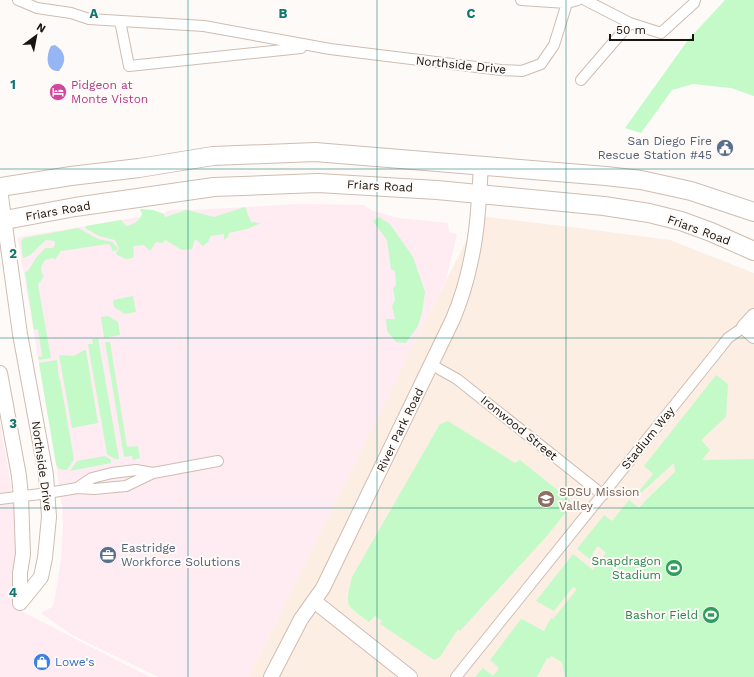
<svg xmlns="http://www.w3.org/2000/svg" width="754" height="677" font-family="'Work Sans',sans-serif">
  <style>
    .commercial { fill: #ffebf2 }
    .built { fill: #fdeee4 }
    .green { fill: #c3fac8; fill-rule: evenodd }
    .water { fill: #96b5f4 }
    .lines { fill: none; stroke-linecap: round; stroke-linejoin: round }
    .street-casing { stroke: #cebdb1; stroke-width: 12 }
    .secondary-casing { stroke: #cebdb1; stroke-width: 16 }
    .highway-casing { stroke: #cebdb1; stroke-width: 20 }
    .street { stroke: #fff; stroke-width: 10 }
    .secondary { stroke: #fff; stroke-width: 14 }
    .highway { stroke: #fff; stroke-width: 18 }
    .grid { fill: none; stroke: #0f766e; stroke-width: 1; stroke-opacity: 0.55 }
    .labels { text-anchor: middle; stroke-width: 4; stroke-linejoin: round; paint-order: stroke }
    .street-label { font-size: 12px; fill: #1a1410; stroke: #fefaf7 }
    .hotel-label { font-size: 12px; fill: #b23c85; stroke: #fefaf7; text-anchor: start }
    .service-label { font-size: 12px; fill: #4e5e75; stroke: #fefaf7; text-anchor: end }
    .education-label { font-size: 12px; fill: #785e54; stroke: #fefaf7; text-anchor: start }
    .leisure-label { font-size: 12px; fill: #27864d; stroke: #fefaf7; text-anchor: end }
    .shop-label { font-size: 12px; fill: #366cbe; stroke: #fefaf7; text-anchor: start }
    .grid-label { font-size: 13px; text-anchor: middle; font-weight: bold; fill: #0f766e; stroke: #fefaf7; stroke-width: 4; stroke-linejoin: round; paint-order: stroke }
  </style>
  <rect width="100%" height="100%" fill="#fefaf7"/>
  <path class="commercial" d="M298,204L364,205L371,210L398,218L448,223L449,232L457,234L446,280L249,677H158L72,635L41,613L52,607L54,603L61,559L63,525L62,507L56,464L18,239L19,237L164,213L167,211L185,209L192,210Z
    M0,424L20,535L13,607L150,677H0Z"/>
  <path class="built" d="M479,216L579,228L670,240L754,273V677H249L425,322Z"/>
  <path class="green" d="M725,0H754V96L731,88L693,84L672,90L641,133L625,128L688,40Z
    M245,207L251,222L261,223L247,229L229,233L228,237L224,240V234L211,236L208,242L203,246L195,239L192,249L182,250L165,240L163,243L156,242L150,251L144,245L133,246L134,253L133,258L126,259L117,255L116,253L119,249L115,240L99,236L85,228L86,226L121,220L126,226C134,224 139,222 142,214L140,209L153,210L164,214L165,217L187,210L214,217Z
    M379,217L390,224L413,257L425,292L422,313L418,326L406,343L396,342L387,331L386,319H395L392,306L395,300L393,288L396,285L395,271L391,269L387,240L373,221Z
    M78,228L98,239L112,242L117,247L118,250L112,251L111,246L108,244L61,251L55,260L53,258L45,260L41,267L42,274L44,276L38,285L51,358L39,360L38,357L42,356L38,329L34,330L25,272L28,271L36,258L45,248H53L55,245V241L46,240L30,255L23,258L21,241L24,238Z
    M133,296L136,312L125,314L114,307L113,300Z
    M108,316L118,322L120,335L104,338L101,317Z
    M98,338L119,459H115L107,454L88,344H93L92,339Z
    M105,342H110L127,447L138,446L140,458L133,460L132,456L124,457Z
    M84,350H86L98,423L72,428L59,355L74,356Z
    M57,360L59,379H60L74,459L67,470C61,470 58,469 56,464L39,363Z
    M716,375L728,384L726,417L701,440L710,450L702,460L754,459V677H565L562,662L551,656L549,659L547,658L537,677H475L483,668L493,676L499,668L490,660L521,619L544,631L551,618L553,619L577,589L573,587L554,611L536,601L573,554L593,570L596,564L577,549L604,515L612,521L629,500L639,508L647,499L675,472L674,463L641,493L639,491L653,474L644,466ZM598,546L606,553L600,560L592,554Z
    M448,421L515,463L520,460L570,500L571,506L546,537L460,631L458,629L440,657L434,660L380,624L382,621L375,616L369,622C345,604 345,607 352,577L440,424Z
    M105,456L111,460V463L70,471L77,461Z"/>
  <path class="water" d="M55,45C66,52 67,61 59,71C45,72 46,55 51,46Z"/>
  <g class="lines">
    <defs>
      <path id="street" d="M18,0L37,8L71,13L89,19L204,26L330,49L501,70L522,71L541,64L554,45L567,3L578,0
        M521,0L567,3L569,0
        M585,0L630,23L661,33L694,3L695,0
        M120,21L129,66L301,48
        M581,80L630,23
        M432,365L457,379L603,495
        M77,488L92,478L112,473L136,470L153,473L218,461
        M0,499L48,493L77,488L94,489L126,486L153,473
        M456,677L721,347L728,338L744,327"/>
      <path id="secondary" d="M0,189L20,334L46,475L49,517L45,558L41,577L20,603
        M754,316L744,327L754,336
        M0,373L19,476L21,497L23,554L20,573V603
        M314,601L410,677
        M271,677L301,619L323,588L453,319C461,300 467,280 471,260C478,229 479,197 481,165"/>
      <path id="highway" d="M0,187L71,176L139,168L213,156L315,152L606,176L641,180L691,191L754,212
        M0,221L75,207L214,187L318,183L437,190L604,206L649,213L681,221L711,232L754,251"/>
    </defs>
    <use href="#street" class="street-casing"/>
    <use href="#secondary" class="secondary-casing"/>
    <use href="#highway" class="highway-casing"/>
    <use href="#street" class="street"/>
    <use href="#secondary" class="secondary"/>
    <use href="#highway" class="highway"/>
  </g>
  <path class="grid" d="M188,0V677M377,0V677M566,0V677M0,169H754M0,338H754M0,508H754"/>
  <defs>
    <symbol id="hotel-disc" viewBox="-11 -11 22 22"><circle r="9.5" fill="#d1479c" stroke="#fefaf7"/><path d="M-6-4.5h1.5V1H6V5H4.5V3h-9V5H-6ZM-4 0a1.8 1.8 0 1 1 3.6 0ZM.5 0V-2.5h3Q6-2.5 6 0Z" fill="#fff"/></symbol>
    <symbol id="civic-disc" viewBox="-11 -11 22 22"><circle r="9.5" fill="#5c6f8a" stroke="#fefaf7"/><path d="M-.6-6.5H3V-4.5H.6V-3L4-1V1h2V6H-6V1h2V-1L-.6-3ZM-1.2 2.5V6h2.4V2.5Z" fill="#fff"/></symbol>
    <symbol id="university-disc" viewBox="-11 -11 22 22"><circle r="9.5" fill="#8d6e63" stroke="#fefaf7"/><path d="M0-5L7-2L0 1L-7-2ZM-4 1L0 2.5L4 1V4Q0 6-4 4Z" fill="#fff"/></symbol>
    <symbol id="office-disc" viewBox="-11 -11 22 22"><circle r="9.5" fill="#5c6f8a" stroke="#fefaf7"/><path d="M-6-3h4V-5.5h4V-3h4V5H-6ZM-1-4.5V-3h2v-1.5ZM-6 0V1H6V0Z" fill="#fff"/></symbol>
    <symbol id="stadium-disc" viewBox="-11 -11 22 22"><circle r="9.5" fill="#2e9e5b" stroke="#fefaf7"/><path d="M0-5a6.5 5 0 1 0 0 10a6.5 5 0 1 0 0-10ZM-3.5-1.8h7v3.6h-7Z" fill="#fff"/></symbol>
    <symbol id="shop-disc" viewBox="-11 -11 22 22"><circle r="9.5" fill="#3f7fe0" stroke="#fefaf7"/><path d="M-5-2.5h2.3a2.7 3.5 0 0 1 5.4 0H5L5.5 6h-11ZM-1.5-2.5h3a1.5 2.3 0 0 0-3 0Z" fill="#fff"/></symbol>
  </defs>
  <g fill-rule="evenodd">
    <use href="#hotel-disc" x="48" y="82" width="20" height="20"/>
    <use href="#civic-disc" x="715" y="138" width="20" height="20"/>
    <use href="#university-disc" x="536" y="489" width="20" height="20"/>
    <use href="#office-disc" x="98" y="545" width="20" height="20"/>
    <use href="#stadium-disc" x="664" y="558" width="20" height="20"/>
    <use href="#stadium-disc" x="701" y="605" width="20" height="20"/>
    <use href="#shop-disc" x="32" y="652" width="20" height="20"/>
  </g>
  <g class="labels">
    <g class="street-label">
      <text transform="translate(461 65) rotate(6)" y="4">Northside Drive</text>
      <text transform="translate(380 186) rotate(3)" y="4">Friars Road</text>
      <text transform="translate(58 211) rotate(-10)" y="4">Friars Road</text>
      <text transform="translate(699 230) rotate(20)" y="4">Friars Road</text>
      <text transform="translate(519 428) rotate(39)" y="4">Ironwood Street</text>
      <text transform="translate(400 430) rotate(-64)" y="4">River Park Road</text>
      <text transform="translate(648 438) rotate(-51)" y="4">Stadium Way</text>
      <text transform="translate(42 466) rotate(82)" y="4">Northside Drive</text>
    </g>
    <g class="hotel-label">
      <text x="71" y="89">Pidgeon at<tspan x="71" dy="14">Monte Viston</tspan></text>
    </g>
    <g class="service-label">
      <text x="712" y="145">San Diego Fire<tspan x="712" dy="14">Rescue Station #45</tspan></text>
      <text x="121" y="552" text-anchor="start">Eastridge<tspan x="121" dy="14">Workforce Solutions</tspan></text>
    </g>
    <g class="education-label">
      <text x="559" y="496">SDSU Mission<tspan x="559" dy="14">Valley</tspan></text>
    </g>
    <g class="leisure-label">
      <text x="661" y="565">Snapdragon<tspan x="661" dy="14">Stadium</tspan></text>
      <text x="698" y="619">Bashor Field</text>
    </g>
    <g class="shop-label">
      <text x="55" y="666">Lowe's</text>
    </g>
  </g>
  <g class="grid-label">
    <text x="94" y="18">A</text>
    <text x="283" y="18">B</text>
    <text x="471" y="18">C</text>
    <text x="13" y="89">1</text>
    <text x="13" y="258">2</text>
    <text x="13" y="428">3</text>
    <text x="13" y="597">4</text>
  </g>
  <g transform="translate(36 36) rotate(32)" stroke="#fefaf7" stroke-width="3" paint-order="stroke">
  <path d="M0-3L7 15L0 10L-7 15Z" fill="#1a1410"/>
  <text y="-6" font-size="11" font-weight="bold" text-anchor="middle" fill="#1a1410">N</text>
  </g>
  <path d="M610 34v6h83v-6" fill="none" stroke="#1a1410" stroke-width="2"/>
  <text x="616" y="34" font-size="12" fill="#1a1410" stroke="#fefaf7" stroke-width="3" paint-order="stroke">50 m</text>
</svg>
